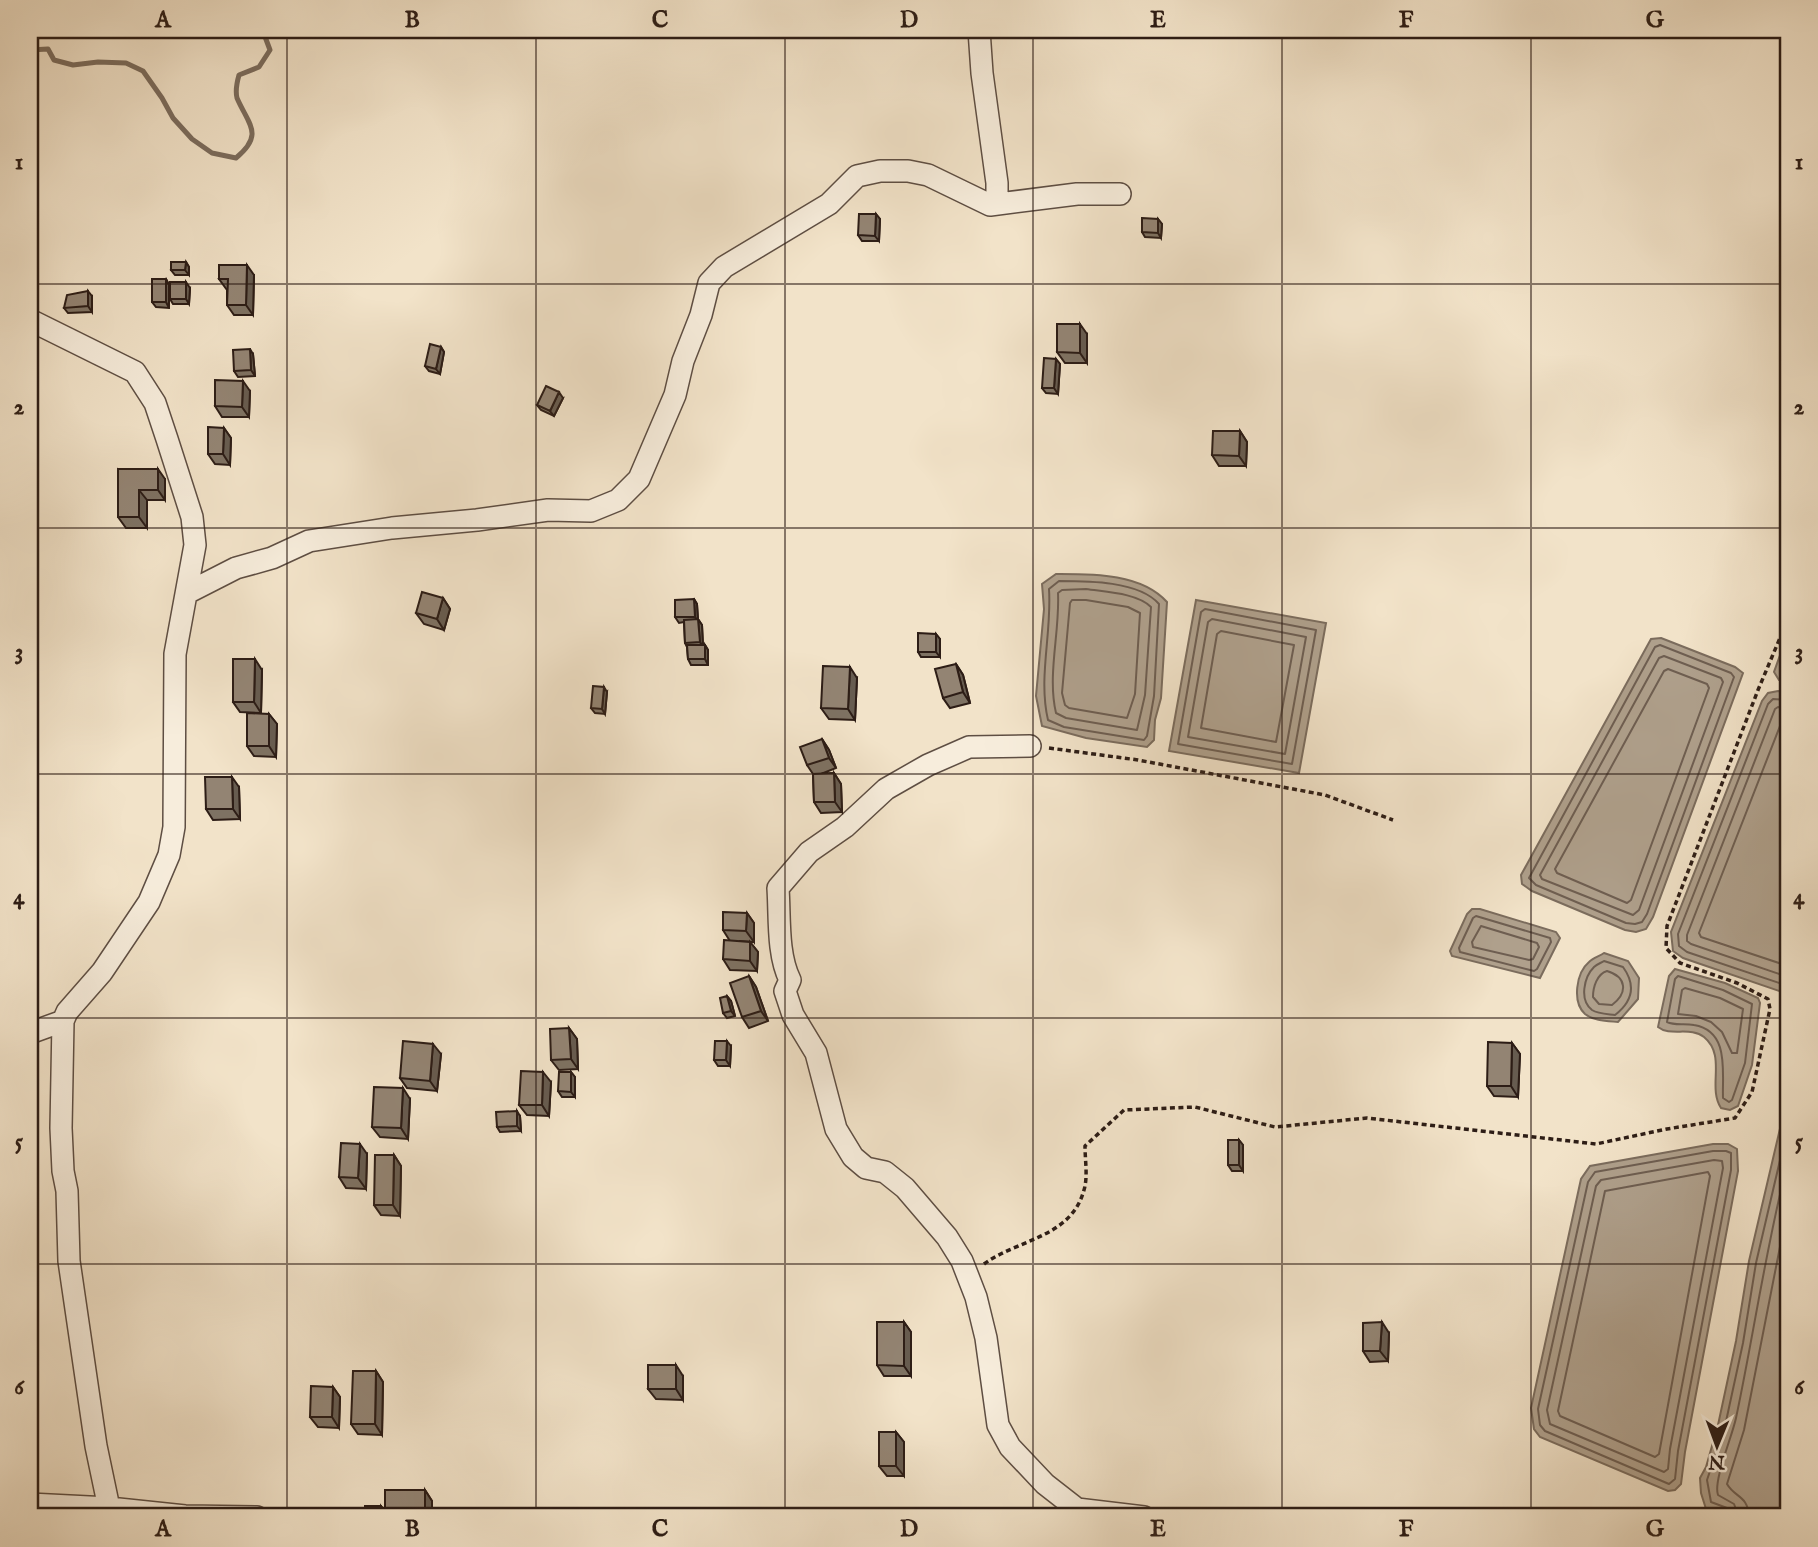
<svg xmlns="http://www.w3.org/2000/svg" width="1818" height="1547" font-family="'IM FELL English',serif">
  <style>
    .water { fill: #afa08c; stroke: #7b6c5d; stroke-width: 2 }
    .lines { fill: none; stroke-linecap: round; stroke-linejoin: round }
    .shore { stroke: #6e5e51; stroke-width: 2 }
    .stream { stroke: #7b6c5d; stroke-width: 5 }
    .minor-casing { stroke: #5e4e43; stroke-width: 24 }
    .path { stroke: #2d1d16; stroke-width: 3.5; stroke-dasharray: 5 3.5; stroke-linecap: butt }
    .minor { stroke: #f7eddc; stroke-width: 21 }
    .wall { fill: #7e7263; stroke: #2d1d16; stroke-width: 2 }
    .shaded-wall { fill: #675c50; stroke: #2d1d16; stroke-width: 2 }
    .building { fill: #938473; stroke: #2d1d16; stroke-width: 2 }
    .grid { fill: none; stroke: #2d1d16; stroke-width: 2; stroke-opacity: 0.55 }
    .neatline { fill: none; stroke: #2d1d16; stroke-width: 2.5 }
    .grid-label { font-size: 23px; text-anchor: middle; font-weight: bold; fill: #2d1d16 }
  </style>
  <rect width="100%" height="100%" fill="#f2e3c9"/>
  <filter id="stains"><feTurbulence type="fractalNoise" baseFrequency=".00286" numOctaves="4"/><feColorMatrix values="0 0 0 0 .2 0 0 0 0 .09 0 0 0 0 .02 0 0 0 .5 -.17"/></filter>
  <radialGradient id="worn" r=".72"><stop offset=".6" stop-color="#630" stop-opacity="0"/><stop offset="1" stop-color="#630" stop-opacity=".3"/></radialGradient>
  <path class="water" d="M1056,574C1092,574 1141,573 1167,602L1161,698L1155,720L1154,740L1147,747L1086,738L1042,726L1036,696L1044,609L1042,584Z
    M1196,600L1326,623L1299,773L1169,751Z
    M1788,633V686L1779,680L1774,672Z
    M1661,638L1735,667L1743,673L1653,917L1646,929L1636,932L1625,930L1532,891L1522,884L1521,875L1651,639Z
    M1778,691L1788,693V994L1683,958L1673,951L1671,932L1762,701L1768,693Z
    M1472,909H1480L1556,932L1560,938L1540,978L1452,956L1450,951L1467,914Z
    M1604,953L1628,961L1639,978L1638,999L1618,1022C1607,1021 1594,1021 1585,1014C1572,1002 1576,973 1589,962C1593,958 1600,956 1604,953Z
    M1675,969L1725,983L1758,998L1760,1003L1752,1065L1738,1106L1730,1110L1721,1108C1707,1087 1727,1056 1704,1037C1691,1026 1670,1037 1658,1027L1669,976Z
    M1788,1079V1517H1734L1706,1509L1701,1493L1700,1478L1706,1467L1718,1425L1736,1341L1749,1261L1782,1120Z
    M1713,1144H1728L1737,1149L1738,1171L1685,1452L1681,1484L1675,1490L1668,1491L1540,1437L1534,1429L1531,1408L1581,1179L1590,1166Z"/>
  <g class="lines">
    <path class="shore" d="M1059,581C1088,581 1139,581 1159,604L1154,696L1147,736L1144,740L1064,727L1048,720C1038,677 1052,633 1049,589Z
      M1086,589C1105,592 1137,593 1151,607L1145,695L1137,730L1066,718L1056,713C1047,675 1060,632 1058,593L1062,590Z
      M1086,600L1128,607L1140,613L1135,694L1127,718L1069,708L1065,705L1062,693L1070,603L1072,600Z
      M1205,609L1316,630L1292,764L1178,744L1201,612Z
      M1212,619L1306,637L1285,754L1188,737L1208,622Z
      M1221,631L1294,645L1276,742L1201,728L1217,634Z
      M1660,645L1731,673L1734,677L1647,914L1642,922L1635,924L1626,923L1536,885L1529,878L1655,647Z
      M1664,656L1721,678L1723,682L1639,910L1633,915L1542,879L1540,875L1659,658Z
      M1668,669L1707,684L1709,688L1631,900L1627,903L1557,873L1555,869L1664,671Z
      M1788,700L1773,699L1768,704L1678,934L1679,946L1687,952L1788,986
      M1788,708L1778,707L1775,709L1687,935V941L1691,944L1788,977
      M1788,719L1782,721L1699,933L1701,937L1788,966
      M1476,916L1550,938L1551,942L1537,969L1534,971L1460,952L1459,948L1473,918Z
      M1481,926L1537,943L1539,947L1533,959L1529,960L1473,947L1472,942Z
      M1604,961L1623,967C1636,985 1633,1001 1615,1015C1607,1014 1598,1014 1592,1010C1579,1000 1584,977 1594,967C1597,964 1601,963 1604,961Z
      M1607,971C1627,977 1628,993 1612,1005L1599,1004L1593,997C1593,987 1597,974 1607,971Z
      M1678,976L1723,990L1752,1004L1745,1063L1732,1100L1729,1102L1723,1098C1722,1072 1730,1031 1694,1025C1684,1023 1675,1026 1667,1022L1675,979Z
      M1685,988L1720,998L1743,1009L1737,1053H1732L1722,1032L1711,1022L1696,1016L1678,1014L1682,990Z
      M1713,1151H1726L1731,1153V1170L1678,1451L1675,1479L1669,1484L1545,1431L1540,1425L1538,1409L1588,1182L1595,1172Z
      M1714,1160L1722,1161L1723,1168L1670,1449L1668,1469L1664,1472L1550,1424L1547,1410L1596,1186L1601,1180Z
      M1708,1172L1710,1176L1659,1454L1655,1457L1560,1416L1558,1411L1605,1191Z
      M1730,1517L1727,1508L1711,1502L1707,1480L1725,1426L1743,1343L1756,1263L1788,1126
      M1739,1517L1734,1504L1718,1495C1713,1481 1732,1437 1736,1418C1754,1333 1766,1246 1788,1161
      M1749,1517C1748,1495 1735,1498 1727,1484L1744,1430L1788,1206"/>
    <path class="stream" d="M30,50L48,49L54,60L73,65L98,62L126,63L143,71L162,98L173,118L192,139L212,153L236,158C265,134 248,124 237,98C235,90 237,82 239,75L259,67L270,50L264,34L257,30"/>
    <defs>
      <path id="minor" d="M979,30L982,73L997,183V204
        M30,320L135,372L155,403L167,439L192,517L195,545L175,654L174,827L169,855L149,902L102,972L67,1012L63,1021L30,1033
        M187,593L236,568L272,558L309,541L392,528L477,520L548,510L591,511L618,500L639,479L675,395L683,361L701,315L709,283L724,267L829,204L857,176L880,171H908L928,175L990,205L1077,194H1120
        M1030,746L969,747L928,765L886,789L845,827L809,852L778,888C780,917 777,954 790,980L785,991L793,1015L816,1053L836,1129L853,1157L866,1168L885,1172L905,1188L947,1237L962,1261L976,1297L986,1338L998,1425L1010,1447L1045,1484L1077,1509L1078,1517
        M63,1021L61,1128L63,1171L67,1191L69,1261L96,1446L109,1508
        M30,1504L109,1508L185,1516L257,1517
        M1077,1509L1144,1517"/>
    </defs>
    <use href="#minor" class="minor-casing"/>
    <path class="path" d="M1049,748L1138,760L1325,795L1393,820
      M984,1264C1018,1239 1071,1238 1084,1190C1088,1177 1085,1160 1085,1146L1124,1110L1195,1107L1275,1127L1367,1118L1596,1144L1667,1129L1735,1118L1752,1092L1770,1009L1768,999L1737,983L1680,963L1666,948L1667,926L1758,690L1788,619"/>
    <use href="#minor" class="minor"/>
  </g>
  <path class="wall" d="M876,214L880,219L879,241H862L858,235Z
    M1158,219L1162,224L1161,238L1145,237L1142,232Z
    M186,262L189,267V275H175L171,270Z
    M254,275L253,315H234L227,305V290L219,279Z
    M166,279L169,285V308L156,307L152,302Z
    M190,288L189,304H173L170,299Z
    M92,296V312L68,313L64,308Z
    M1087,334V363H1065L1057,352Z
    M441,347L444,352L440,374L429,371L425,366Z
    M253,354L255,376L238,377L234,371Z
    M1056,359L1060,364L1058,394L1046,393L1042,388Z
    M250,391L249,417H222L215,406Z
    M563,398L554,416L541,410L537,405Z
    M224,428L231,438L230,465L215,464L208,454Z
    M1240,431L1247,442L1246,466H1219L1212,455Z
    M118,469L165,479V500H147V528H126L118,517Z
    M443,598L450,609L444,630L424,624L416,613Z
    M694,599L697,604L698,619L702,625L703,645H705L708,650V665H691L688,659L687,647L685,643L684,622L679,623L675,617Z
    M936,634L940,639V657H921L918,652Z
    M956,664L963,675L970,703L950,708L943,698Z
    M262,670L261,713L240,712L233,702Z
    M857,678L855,720L829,719L821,708Z
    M607,692L605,714L595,713L591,708Z
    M269,714L277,724L276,757L254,756L247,746Z
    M822,739L829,750L836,768L821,774L834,773L841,784L842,812L821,813L814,802L813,774L807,765Z
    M239,787L240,819L213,820L206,809Z
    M747,913L754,923V942L739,941L750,942L758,952L757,971L730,970L723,959L730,941L723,930Z
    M749,976L756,987L768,1021L749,1028L742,1017Z
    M727,996L731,1001L735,1016L727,1018L723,1013Z
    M569,1028L577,1039L578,1069L559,1070L551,1060Z
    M1512,1043L1520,1054L1518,1097L1494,1096L1487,1086Z
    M731,1046L730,1066H718L714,1060Z
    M441,1054L437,1091L407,1088L400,1078Z
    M571,1072L575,1077V1097H562L558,1091Z
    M551,1082L549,1116L527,1115L519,1105Z
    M410,1099L408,1139L380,1137L372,1127Z
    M520,1116L521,1131L500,1132L497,1127Z
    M1239,1140L1243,1145V1171H1232L1228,1165Z
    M367,1154L366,1189L346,1188L339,1177Z
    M394,1155L401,1166L400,1216L381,1215L374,1205Z
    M904,1322L911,1332V1376H884L877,1365Z
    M1389,1333L1388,1361L1370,1362L1363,1351Z
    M376,1371L383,1382L382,1435L358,1434L351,1424Z
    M683,1376V1400L656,1399L648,1389Z
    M333,1387L340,1397L339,1428L318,1427L310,1417Z
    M896,1432L904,1442V1476H887L879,1466Z
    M425,1490L432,1501V1517H389L385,1511V1517L381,1506L385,1511Z"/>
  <path class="shaded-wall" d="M876,214L880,219L879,241L875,236Z
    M1158,219L1162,224L1161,238L1158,233Z
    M186,262L189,267V275L185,270Z
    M247,265L254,275L253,315L246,305Z
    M166,279L169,285V308L166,302Z
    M186,282L190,288L189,304L186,299Z
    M88,291L92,296V312L88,306Z
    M1080,324L1087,334V363L1080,353Z
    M441,347L444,352L440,374L436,369Z
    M250,349L253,354L255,376L251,370Z
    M1056,359L1060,364L1058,394L1054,388Z
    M243,381L250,391L249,417L242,407Z
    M559,392L563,398L554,416L550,411Z
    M224,428L231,438L230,465L223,454Z
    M1240,431L1247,442L1246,466L1239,456Z
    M158,469L165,479V500L158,490Z
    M139,490L147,500V528L139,517Z
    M443,598L450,609L444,630L437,619Z
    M694,599L697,604L698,622L695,617Z
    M698,619L702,625L703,648L700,642Z
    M936,634L940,639V657L936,652Z
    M705,645L708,650V665L705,659Z
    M255,659L262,670L261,713L254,702Z
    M956,664L963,675L970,703L963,692Z
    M850,667L857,678L855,720L848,709Z
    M604,687L607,692L605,714L602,709Z
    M269,714L277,724L276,757L269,746Z
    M822,739L829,750L836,768L829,758Z
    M834,773L841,784L842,812L835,802Z
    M232,777L239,787L240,819L233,809Z
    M747,913L754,923V942L746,931Z
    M750,942L758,952L757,971L750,961Z
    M749,976L756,987L768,1021L761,1011Z
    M727,996L731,1001L735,1016L731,1011Z
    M569,1028L577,1039L578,1069L571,1059Z
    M727,1041L731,1046L730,1066L726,1060Z
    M1512,1043L1520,1054L1518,1097L1511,1086Z
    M433,1044L441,1054L437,1091L430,1081Z
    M543,1072L551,1082L549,1116L542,1105Z
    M571,1072L575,1077V1097L571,1092Z
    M403,1088L410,1099L408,1139L401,1128Z
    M517,1111L520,1116L521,1131L517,1126Z
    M1239,1140L1243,1145V1171L1239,1165Z
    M360,1144L367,1154L366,1189L358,1178Z
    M394,1155L401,1166L400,1216L393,1205Z
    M904,1322L911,1332V1376L904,1366Z
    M1382,1322L1389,1333L1388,1361L1380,1351Z
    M676,1365L683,1376V1400L676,1389Z
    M376,1371L383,1382L382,1435L375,1424Z
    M333,1387L340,1397L339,1428L332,1417Z
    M896,1432L904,1442V1476L896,1466Z
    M425,1490L432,1501V1517H429L425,1511Z
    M381,1506L385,1511V1517H381Z"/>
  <path class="building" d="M859,214H876L875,236L858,235Z
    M1142,218L1158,219V233L1142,232Z
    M171,262H186L185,270H171Z
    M219,265H247L246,305H227L228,279H219Z
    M152,279H166V302H152Z
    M170,282H186V299H170Z
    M88,291V306L64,308L67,295Z
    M1057,324H1080V353L1057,352Z
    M430,344L441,347L436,369L425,366Z
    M250,349L251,370L234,371L233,350Z
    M1044,358L1056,359L1054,388H1042Z
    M215,380L243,381L242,407L215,406Z
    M546,386L559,392L550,411L537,405Z
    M208,427L224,428L223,454H208Z
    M1213,431H1240L1239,456L1212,455Z
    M118,469H158V490H139V517H118Z
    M422,592L443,598L437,619L416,613Z
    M694,599L695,617H675V600Z
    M698,619L700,642L685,643L684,620Z
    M918,633L936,634V652H918Z
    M687,645H705V659H688Z
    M233,659H255L254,702H233Z
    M956,664L963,692L943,698L935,669Z
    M823,666L850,667L848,709L821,708Z
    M593,686L604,687L602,709L591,708Z
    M247,713L269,714V746H247Z
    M822,739L829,758L807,765L800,747Z
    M834,773L835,802H814L813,774Z
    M205,777H232L233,809H206Z
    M723,912L747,913L746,931L723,930Z
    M724,940L750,942V961L723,959Z
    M749,976L761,1011L742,1017L730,983Z
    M727,996L731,1011L723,1013L720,998Z
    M569,1028L571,1059L551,1060L550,1029Z
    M403,1041L433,1044L430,1081L400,1078Z
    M715,1041H727L726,1060H714Z
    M1488,1042L1512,1043L1511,1086H1487Z
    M521,1071L543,1072L542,1105H519Z
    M559,1072H571V1092L558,1091Z
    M374,1087L403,1088L401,1128L372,1127Z
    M517,1111V1126L497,1127L496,1112Z
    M1228,1140H1239V1165H1228Z
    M341,1143L360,1144L358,1178L339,1177Z
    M375,1155H394L393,1205H374Z
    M877,1322H904V1366L877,1365Z
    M1382,1322L1380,1351H1363V1323Z
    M648,1365H676V1389H648Z
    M353,1371H376L375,1424H351Z
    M311,1386L333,1387L332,1417H310Z
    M879,1432H896V1466H879Z
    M385,1490H425V1511H385Z
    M365,1506H381V1517H365Z"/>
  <path class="grid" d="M287,30V1517M536,30V1517M785,30V1517M1033,30V1517M1282,30V1517M1531,30V1517M30,284H1788M30,528H1788M30,774H1788M30,1018H1788M30,1264H1788"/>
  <rect width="1818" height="1547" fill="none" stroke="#f2e3c9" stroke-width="77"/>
  <g transform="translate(1717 1446) rotate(181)" stroke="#f7eddc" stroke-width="5" paint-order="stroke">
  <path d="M0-5L12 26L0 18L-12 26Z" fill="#2d1d16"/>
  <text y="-10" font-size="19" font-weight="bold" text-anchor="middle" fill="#2d1d16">N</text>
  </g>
  <rect x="38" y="38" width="1742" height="1470" class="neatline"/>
  <g class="grid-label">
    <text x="163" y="27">A</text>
    <text x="412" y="27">B</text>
    <text x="660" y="27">C</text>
    <text x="909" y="27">D</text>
    <text x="1158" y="27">E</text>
    <text x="1406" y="27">F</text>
    <text x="1655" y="27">G</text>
    <text x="19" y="169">1</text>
    <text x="1799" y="169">1</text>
    <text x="19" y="414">2</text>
    <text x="1799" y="414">2</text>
    <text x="19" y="659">3</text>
    <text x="1799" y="659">3</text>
    <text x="19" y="904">4</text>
    <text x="1799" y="904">4</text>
    <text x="19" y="1149">5</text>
    <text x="1799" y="1149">5</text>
    <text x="19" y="1394">6</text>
    <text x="1799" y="1394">6</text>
    <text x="163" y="1536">A</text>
    <text x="412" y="1536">B</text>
    <text x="660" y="1536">C</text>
    <text x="909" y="1536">D</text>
    <text x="1158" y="1536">E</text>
    <text x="1406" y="1536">F</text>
    <text x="1655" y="1536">G</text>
  </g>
  <rect width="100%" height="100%" filter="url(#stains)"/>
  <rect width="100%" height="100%" fill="url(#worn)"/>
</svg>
